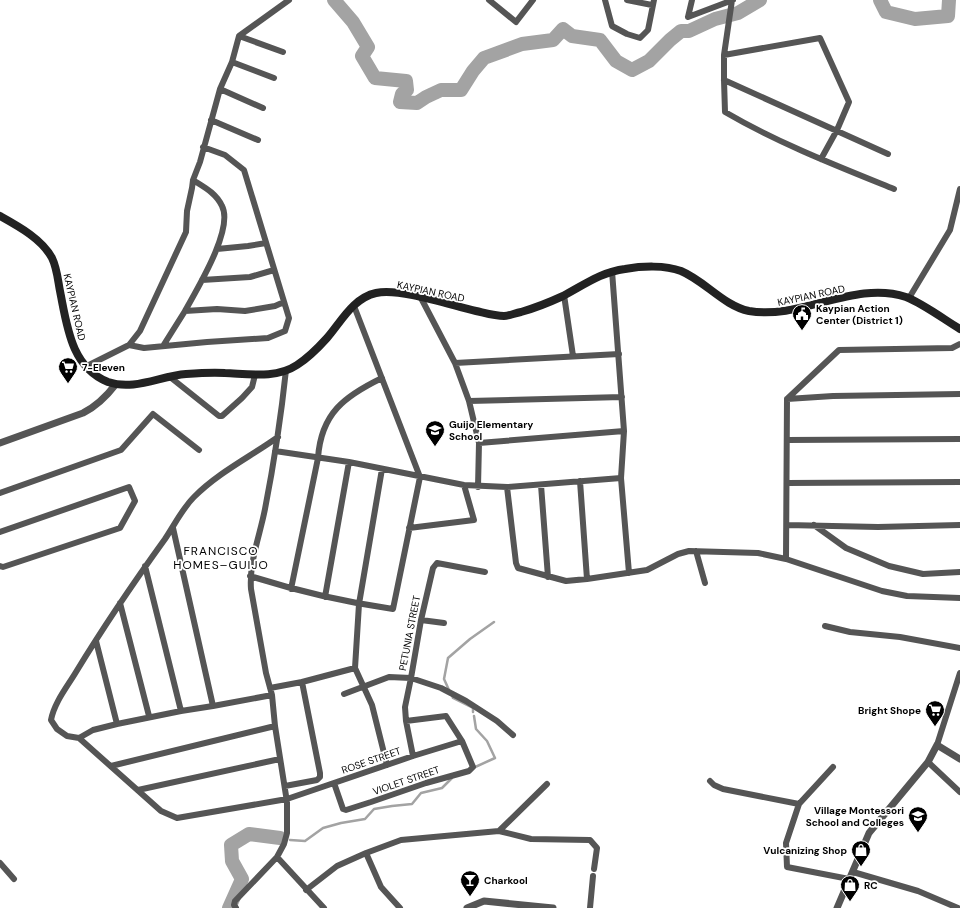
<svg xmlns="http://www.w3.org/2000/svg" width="960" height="908" font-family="'DM Sans',sans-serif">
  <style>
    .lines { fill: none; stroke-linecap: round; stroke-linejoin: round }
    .stream { stroke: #a3a3a3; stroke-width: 2.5 }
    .river { stroke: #a3a3a3; stroke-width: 14 }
    .minor { stroke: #555; stroke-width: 6 }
    .tertiary { stroke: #555; stroke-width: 7 }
    .secondary { stroke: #222; stroke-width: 8 }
    .labels { text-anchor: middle; stroke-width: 3.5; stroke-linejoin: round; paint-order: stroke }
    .street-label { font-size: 10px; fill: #000; stroke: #fff }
    .poi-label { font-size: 10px; font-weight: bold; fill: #000; stroke: #fff; text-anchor: start }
    .quarter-label { font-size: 12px; letter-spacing: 1px; fill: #000; stroke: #fff }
  </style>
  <rect width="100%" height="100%" fill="#fff"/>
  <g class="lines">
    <path class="stream" d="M449,690L444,679L448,658L470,639L494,622
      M452,695L453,698L473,708V712
      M473,768L495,758L487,741L476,729L474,716
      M290,840L305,841L323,828L341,823L365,819L374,809L392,806L412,804L421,793L442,788L452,778"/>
    <path class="river" d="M334,0L353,22L368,47L362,56L375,78L406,81L407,90L402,94L400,102L417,103L426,97L441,90H461L473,71L484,58L522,44L553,40L563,29L572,36L600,40L616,61L632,70L649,61L670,40L681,31H689L715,19L738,13L760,0
      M880,0L886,12L915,19L948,16L949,0
      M229,908L242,879L232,861L231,845L249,834L280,838"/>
    <path class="minor" d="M489,0L516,22L533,0
      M605,0L612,26L627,34L640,38L648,30L654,0
      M627,0L652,5
      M732,0L724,55V80L725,112C778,143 837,166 894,189
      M688,17L733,0
      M688,17L692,0
      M239,36L283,52
      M724,55L820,38L849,102L837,130L821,159
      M232,62L274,78
      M724,80L888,154
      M220,89L263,108
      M211,120L258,140
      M193,180C204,187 216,193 222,206C234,229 197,289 185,311L217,309L245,311L275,306L284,302
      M217,249L248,246L266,243
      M612,271L624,431L621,478L629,573
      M202,280L250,277L274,270
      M564,295L573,356
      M421,298L455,363
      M909,298L950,230L960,189
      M129,345L144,348L207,342L268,338L285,331L289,318L244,170L225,155L203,147
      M163,346L185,311
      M85,367L129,345L140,331L186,232L187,211L192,188L193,180L200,162L220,89L232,62L239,36L289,0
      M170,377L219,416H222L242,398L252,387L255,375
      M787,399L833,396L960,394
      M469,401L622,397
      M787,440L960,439
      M479,443L624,431
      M275,451L349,462L464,485L507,487L621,478
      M580,481L587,579
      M787,483L960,482
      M541,485L548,577
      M478,487L479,443L469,401L455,363L619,354
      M507,487L516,563L518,568L566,581L587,579L647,570L678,554L689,551L758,553L786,559L882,591L907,596L960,598
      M0,493L121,450L153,414L199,450
      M787,525L878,527L960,525
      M814,525L846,548L889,566L923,574L960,572
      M173,528L213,706
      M409,528L474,520L464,485
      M0,532L129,487L135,501L120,528L3,567L0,566
      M696,551L705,583
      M786,559L787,399L839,350L952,348L960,344
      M145,566L181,711
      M250,576C297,591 344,602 393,609L420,477L354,306
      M291,589L318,458C321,413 345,396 382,378
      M325,597L349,462
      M120,603L149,716
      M421,620L444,623
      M825,626L850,632L900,637L960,648
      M96,641L117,724
      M355,668L372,705L387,765
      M302,682L355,668L359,604L382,469
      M270,688L302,682L320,773V777L317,780L285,786
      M344,694L389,677L411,678L441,688L466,701L497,721L513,735
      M272,695L213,706L181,711L117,724L93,730L79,738L67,736L57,729L51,720C54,703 67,687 76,672C104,626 134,582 165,539C175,524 182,509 194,497C219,472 250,457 278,437
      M79,738L161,811L177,818L287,799L413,756L462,741
      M937,745L960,673
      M413,756L406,721L405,707L411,678L421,620L433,568L437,563L485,572
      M928,762L960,792
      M111,766L275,726
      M833,767L799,804L786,843L787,867L849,879
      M710,781L714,785L723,789L799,804
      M334,783L343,809L346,810L371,802L426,783L469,771L473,767L462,741L446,716L406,721
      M547,784L499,831L531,839L590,840L597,848L594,869
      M138,790L280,759
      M366,853L381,887L400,908
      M277,857L324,908
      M0,863L14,879
      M853,872L918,891L958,908
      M306,890L337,866L366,853L401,840L499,831
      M236,908L234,905L235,901L277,857L284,844L287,833V802L275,726L272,695L266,673L251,589C249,562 260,535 265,509C274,463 281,417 286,370
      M590,908L593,876"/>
    <path class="tertiary" d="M0,443L83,413C97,406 106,397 116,384
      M467,908L484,901L553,908
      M837,908L869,833L928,762L937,745L960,759"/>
    <path class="secondary" d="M0,216C18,226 42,239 52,258C57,268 58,281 60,291C67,326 71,367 108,382C134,391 160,376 186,374C199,373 212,372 225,373C249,374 276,379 297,365C308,358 318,348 327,338C341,322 353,298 376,293C401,288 450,305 476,311C485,313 495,316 504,316C509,316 515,313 521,312C535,308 550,302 563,296C584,285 601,272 625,269C642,266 665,265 681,271C705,281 724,306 749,311C802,320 854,280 906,297C922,303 945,320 960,329"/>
  </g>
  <defs>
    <symbol id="civic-pin" viewBox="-11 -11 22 30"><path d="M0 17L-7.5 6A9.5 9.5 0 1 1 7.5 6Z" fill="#000" stroke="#fff"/><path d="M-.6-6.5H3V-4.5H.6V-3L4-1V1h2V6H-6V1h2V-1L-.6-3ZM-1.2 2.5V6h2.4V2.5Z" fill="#fff"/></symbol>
    <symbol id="supermarket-pin" viewBox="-11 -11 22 30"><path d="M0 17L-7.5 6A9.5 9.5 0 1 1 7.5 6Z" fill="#000" stroke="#fff"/><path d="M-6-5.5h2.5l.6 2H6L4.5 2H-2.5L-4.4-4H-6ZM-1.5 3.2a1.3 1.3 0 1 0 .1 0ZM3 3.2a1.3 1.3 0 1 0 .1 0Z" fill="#fff"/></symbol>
    <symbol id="school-pin" viewBox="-11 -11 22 30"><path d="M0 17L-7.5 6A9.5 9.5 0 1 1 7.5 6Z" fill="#000" stroke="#fff"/><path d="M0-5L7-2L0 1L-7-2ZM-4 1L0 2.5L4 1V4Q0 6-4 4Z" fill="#fff"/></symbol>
    <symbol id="shop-pin" viewBox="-11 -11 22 30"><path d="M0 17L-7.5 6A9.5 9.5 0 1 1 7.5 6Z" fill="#000" stroke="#fff"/><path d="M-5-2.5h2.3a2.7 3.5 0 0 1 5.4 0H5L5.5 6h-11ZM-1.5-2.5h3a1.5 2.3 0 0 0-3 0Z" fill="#fff"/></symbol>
    <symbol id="bar-pin" viewBox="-11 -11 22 30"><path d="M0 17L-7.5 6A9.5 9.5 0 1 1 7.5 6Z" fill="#000" stroke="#fff"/><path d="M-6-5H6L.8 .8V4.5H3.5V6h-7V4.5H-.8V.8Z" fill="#fff"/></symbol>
  </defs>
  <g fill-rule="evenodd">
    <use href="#civic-pin" x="791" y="303" width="22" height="30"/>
    <use href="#supermarket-pin" x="57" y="356" width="22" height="30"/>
    <use href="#school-pin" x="424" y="419" width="22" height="30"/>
    <use href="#supermarket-pin" x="924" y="699" width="22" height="30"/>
    <use href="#school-pin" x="907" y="805" width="22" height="30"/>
    <use href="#shop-pin" x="850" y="839" width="22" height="30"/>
    <use href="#bar-pin" x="459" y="869" width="22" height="30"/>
    <use href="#shop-pin" x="839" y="874" width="22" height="30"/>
  </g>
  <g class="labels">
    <g class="street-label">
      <text transform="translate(431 291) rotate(12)" y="4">KAYPIAN ROAD</text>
      <text transform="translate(811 295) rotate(-12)" y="4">KAYPIAN ROAD</text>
      <text transform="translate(75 307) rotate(77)" y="4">KAYPIAN ROAD</text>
      <text transform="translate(409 633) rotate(-79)" y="4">PETUNIA STREET</text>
      <text transform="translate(371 760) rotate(-19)" y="4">ROSE STREET</text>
      <text transform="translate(406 780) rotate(-19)" y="4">VIOLET STREET</text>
    </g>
    <g class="poi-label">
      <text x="816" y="312">Kaypian Action<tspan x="816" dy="12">Center (District 1)</tspan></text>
      <text x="82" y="371">7-Eleven</text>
      <text x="449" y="428">Guijo Elementary<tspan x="449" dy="12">School</tspan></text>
      <text x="921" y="714" text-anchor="end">Bright Shope</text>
      <text x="904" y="814" text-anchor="end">Village Montessori<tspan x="904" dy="12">School and Colleges</tspan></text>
      <text x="847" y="854" text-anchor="end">Vulcanizing Shop</text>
      <text x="484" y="884">Charkool</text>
      <text x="864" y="889">RC</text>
    </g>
    <g class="quarter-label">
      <text x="221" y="555">FRANCISCO<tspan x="221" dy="14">HOMES–GUIJO</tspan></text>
    </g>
  </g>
</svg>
